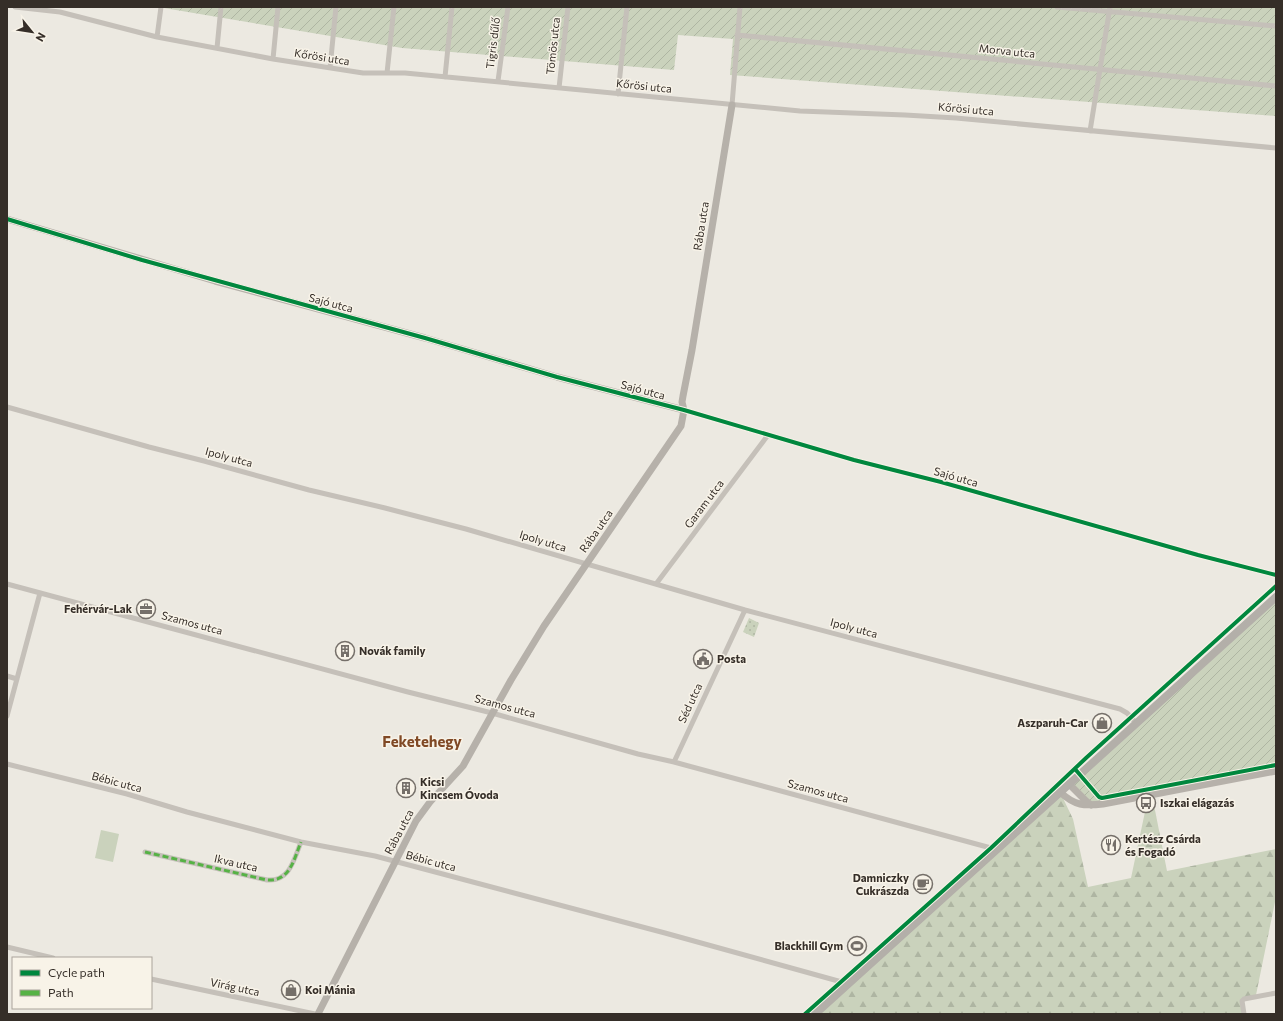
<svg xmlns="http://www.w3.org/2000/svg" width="1283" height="1021" font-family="Commissioner,sans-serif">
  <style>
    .grass { fill: url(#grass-dots) }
    .forest { fill: url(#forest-firs) }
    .garden { fill: url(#garden-furrows) }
    .pitch { fill: #cad2bc }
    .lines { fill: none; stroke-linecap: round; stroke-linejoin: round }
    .street { stroke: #c5c0b9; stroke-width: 5 }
    .secondary { stroke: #b6b1aa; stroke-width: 7 }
    .primary { stroke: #b3afa9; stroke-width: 8 }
    .quiet { stroke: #56b245; stroke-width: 3; stroke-dasharray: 6 3; stroke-linecap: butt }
    .cycleway-casing { stroke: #f8f3e8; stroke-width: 6 }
    .cycleway { stroke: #00873e; stroke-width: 4 }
    .labels { text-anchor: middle; stroke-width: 3; stroke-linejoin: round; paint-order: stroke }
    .street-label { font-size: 11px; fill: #352e28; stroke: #f8f3e8 }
    .poi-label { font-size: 11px; font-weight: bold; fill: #352e28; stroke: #f8f3e8; text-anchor: start }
    .district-label { font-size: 15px; font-weight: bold; fill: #804925; stroke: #f8f3e8 }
  </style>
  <defs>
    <pattern id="grass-dots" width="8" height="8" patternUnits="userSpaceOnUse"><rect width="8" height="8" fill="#cad2bc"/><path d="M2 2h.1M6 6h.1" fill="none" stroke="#aeb5a2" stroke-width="1.8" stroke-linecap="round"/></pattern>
    <pattern id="forest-firs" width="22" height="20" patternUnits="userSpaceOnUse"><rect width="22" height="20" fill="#cad2bc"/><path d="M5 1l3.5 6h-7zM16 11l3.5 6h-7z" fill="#aeb5a2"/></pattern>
    <pattern id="garden-furrows" width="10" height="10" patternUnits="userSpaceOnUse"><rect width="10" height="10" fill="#cad2bc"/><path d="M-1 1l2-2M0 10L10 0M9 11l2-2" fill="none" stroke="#aeb5a2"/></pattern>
  </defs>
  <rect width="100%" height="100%" fill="#ece9e1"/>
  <path class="grass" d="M749,618L759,623L754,637L743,632Z"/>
  <path class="forest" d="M1060,792L1073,819L1088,887L1131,878L1146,807L1154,805L1167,871L1276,849V897L1256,995L1244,999V1014H815Z"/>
  <path class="garden" d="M158,7H1276V116L730,75L733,39L678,35L674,70L402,48Z
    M1276,597V771L1095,805L1069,784Z"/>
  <path class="pitch" d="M101,830L119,834L113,862L95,858Z"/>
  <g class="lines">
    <path class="street" d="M15,7L60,12L157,37L273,59L363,73H405L800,111L905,115L956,118L1276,148
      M1057,7L1276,26
      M737,35L1276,86
      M157,37L161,7
      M217,48L221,7
      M273,59L278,7
      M330,68L336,7
      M387,73L394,7
      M445,77L452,7
      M498,81L508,7
      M559,88L568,7
      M618,94L627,7
      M732,105L740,7
      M1090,131L1110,7
      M7,407L149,447L204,461L309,490L385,508L466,529L745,610L1120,709L1127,713L1137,724
      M684,410L854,460L941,482L1198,555L1276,575
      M7,584L408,692L492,713L638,754L674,762L991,848L996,851
      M656,584L768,435
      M7,676L17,679
      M7,716L40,593
      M674,762L745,610
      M7,764L127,794L187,812L301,842L375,856L665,933L849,984
      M145,852L267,880C290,882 294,859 301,842
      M7,947L53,958
      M151,979L315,1014
      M1244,1014L1242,1001L1244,999L1276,993"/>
    <path class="secondary" d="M7,219L215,281L425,338L557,377L684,410
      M1069,784L1086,801L1091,805
      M1060,792C1075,806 1084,806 1103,804L1276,771
      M318,1014L416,821L430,802L463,766L511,680L544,626L681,426L684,410L682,402L683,396L692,350L732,105"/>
    <path class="primary" d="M815,1014L1276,597"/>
    <path class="quiet" d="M145,852L267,880C290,882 294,859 301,842"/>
    <defs>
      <path id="cycleway" d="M7,219L142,260L425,338L557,377L684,410L854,460L941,482L1198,555L1276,575
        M1075,769L1099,797L1102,798L1276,765
        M805,1014L991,848L1086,758L1276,586"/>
    </defs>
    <use href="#cycleway" class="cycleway-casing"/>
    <use href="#cycleway" class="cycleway"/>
  </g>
  <defs>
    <symbol id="office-ring" viewBox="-11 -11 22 22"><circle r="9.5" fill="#f8f3e8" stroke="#756f69" stroke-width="1.5"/><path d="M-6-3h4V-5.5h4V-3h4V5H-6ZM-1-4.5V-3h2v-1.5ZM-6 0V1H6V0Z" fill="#756f69"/></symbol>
    <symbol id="building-ring" viewBox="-11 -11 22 22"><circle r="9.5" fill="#f8f3e8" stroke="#756f69" stroke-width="1.5"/><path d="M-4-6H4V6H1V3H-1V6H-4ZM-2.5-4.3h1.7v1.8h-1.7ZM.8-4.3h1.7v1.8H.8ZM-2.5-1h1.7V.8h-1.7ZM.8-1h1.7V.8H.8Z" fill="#756f69"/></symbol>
    <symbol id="civic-ring" viewBox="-11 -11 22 22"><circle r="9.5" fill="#f8f3e8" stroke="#756f69" stroke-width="1.5"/><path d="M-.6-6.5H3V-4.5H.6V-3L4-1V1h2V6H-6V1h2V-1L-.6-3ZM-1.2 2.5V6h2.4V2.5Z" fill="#756f69"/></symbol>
    <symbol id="shop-ring" viewBox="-11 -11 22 22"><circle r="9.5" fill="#f8f3e8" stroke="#756f69" stroke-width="1.5"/><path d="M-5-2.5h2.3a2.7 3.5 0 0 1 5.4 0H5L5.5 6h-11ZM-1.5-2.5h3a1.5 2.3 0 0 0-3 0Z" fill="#756f69"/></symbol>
    <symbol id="bus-ring" viewBox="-11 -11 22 22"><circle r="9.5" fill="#f8f3e8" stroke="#756f69" stroke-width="1.5"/><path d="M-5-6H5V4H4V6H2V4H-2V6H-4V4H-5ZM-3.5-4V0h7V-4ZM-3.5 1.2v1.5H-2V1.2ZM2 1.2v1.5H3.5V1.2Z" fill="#756f69"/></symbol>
    <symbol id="restaurant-ring" viewBox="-11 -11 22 22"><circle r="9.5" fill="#f8f3e8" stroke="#756f69" stroke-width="1.5"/><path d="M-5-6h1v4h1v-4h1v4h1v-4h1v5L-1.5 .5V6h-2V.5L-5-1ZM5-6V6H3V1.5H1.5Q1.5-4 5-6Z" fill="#756f69"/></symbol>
    <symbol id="cafe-ring" viewBox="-11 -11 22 22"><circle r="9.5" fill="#f8f3e8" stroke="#756f69" stroke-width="1.5"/><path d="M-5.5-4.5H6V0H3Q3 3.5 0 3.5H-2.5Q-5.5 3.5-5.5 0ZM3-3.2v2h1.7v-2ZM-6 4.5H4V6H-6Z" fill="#756f69"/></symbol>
    <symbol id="stadium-ring" viewBox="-11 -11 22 22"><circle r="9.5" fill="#f8f3e8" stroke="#756f69" stroke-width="1.5"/><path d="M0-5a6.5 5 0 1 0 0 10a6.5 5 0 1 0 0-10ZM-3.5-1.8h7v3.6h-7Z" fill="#756f69"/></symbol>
  </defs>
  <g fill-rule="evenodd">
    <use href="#office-ring" x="135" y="598" width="22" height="22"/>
    <use href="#building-ring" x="334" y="640" width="22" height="22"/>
    <use href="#civic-ring" x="692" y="648" width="22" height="22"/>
    <use href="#shop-ring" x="1091" y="712" width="22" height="22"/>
    <use href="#building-ring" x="395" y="777" width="22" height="22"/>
    <use href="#bus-ring" x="1135" y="792" width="22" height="22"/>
    <use href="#restaurant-ring" x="1100" y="834" width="22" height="22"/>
    <use href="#cafe-ring" x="912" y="873" width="22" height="22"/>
    <use href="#stadium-ring" x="846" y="935" width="22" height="22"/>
    <use href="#shop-ring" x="280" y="979" width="22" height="22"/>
  </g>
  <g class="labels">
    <g class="street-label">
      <text transform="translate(493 43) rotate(-83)" y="4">Tigris dűlő</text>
      <text transform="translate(553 46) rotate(-84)" y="4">Tömös utca</text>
      <text transform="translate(1007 51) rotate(6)" y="4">Morva utca</text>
      <text transform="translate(322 57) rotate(9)" y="4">Kőrösi utca</text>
      <text transform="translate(644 86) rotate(6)" y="4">Kőrösi utca</text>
      <text transform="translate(966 109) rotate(5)" y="4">Kőrösi utca</text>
      <text transform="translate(701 226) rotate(-81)" y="4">Rába utca</text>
      <text transform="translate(331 303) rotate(15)" y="4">Sajó utca</text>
      <text transform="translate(643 390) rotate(15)" y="4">Sajó utca</text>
      <text transform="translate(229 457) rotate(15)" y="4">Ipoly utca</text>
      <text transform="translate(956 477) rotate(16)" y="4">Sajó utca</text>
      <text transform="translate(704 504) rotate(-53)" y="4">Garam utca</text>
      <text transform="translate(596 531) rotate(-55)" y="4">Rába utca</text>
      <text transform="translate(543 541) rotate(17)" y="4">Ipoly utca</text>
      <text transform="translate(192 623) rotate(15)" y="4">Szamos utca</text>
      <text transform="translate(854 628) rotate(15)" y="4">Ipoly utca</text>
      <text transform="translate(690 703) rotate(-65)" y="4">Séd utca</text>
      <text transform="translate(505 706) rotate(15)" y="4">Szamos utca</text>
      <text transform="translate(117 782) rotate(15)" y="4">Bébic utca</text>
      <text transform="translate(818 791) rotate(15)" y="4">Szamos utca</text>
      <text transform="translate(399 832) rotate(-62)" y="4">Rába utca</text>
      <text transform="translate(431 861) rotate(15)" y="4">Bébic utca</text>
      <text transform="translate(236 863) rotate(13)" y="4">Ikva utca</text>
      <text transform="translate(235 987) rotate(12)" y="4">Virág utca</text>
    </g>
    <g class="poi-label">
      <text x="132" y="613" text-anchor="end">Fehérvár-Lak</text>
      <text x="359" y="655">Novák family</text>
      <text x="717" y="663">Posta</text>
      <text x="1088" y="727" text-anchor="end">Aszparuh-Car</text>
      <text x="420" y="786">Kicsi<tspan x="420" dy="13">Kincsem Óvoda</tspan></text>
      <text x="1160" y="807">Iszkai elágazás</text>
      <text x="1125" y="843">Kertész Csárda<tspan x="1125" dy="13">és Fogadó</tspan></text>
      <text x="909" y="882" text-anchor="end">Damniczky<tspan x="909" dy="13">Cukrászda</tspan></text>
      <text x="843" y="950" text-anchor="end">Blackhill Gym</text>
      <text x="305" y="994">Koi Mánia</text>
    </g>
    <g class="district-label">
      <text x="422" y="747">Feketehegy</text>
    </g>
  </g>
  <rect width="1283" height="1021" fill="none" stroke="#352e28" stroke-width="16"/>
  <rect x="12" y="957" width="140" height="52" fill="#f8f3e8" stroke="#aaa49b"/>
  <rect x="20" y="970" width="20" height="6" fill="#00873e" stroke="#aaa49b"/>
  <text x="48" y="977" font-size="12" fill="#352e28">Cycle path</text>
  <rect x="20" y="990" width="20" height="6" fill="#56b245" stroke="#aaa49b"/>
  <text x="48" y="997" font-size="12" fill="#352e28">Path</text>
  <g transform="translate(32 32) rotate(120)" stroke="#f8f3e8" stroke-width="3" paint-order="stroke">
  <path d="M0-3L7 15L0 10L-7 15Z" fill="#352e28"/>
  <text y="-6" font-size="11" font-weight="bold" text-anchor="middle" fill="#352e28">N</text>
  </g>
</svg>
